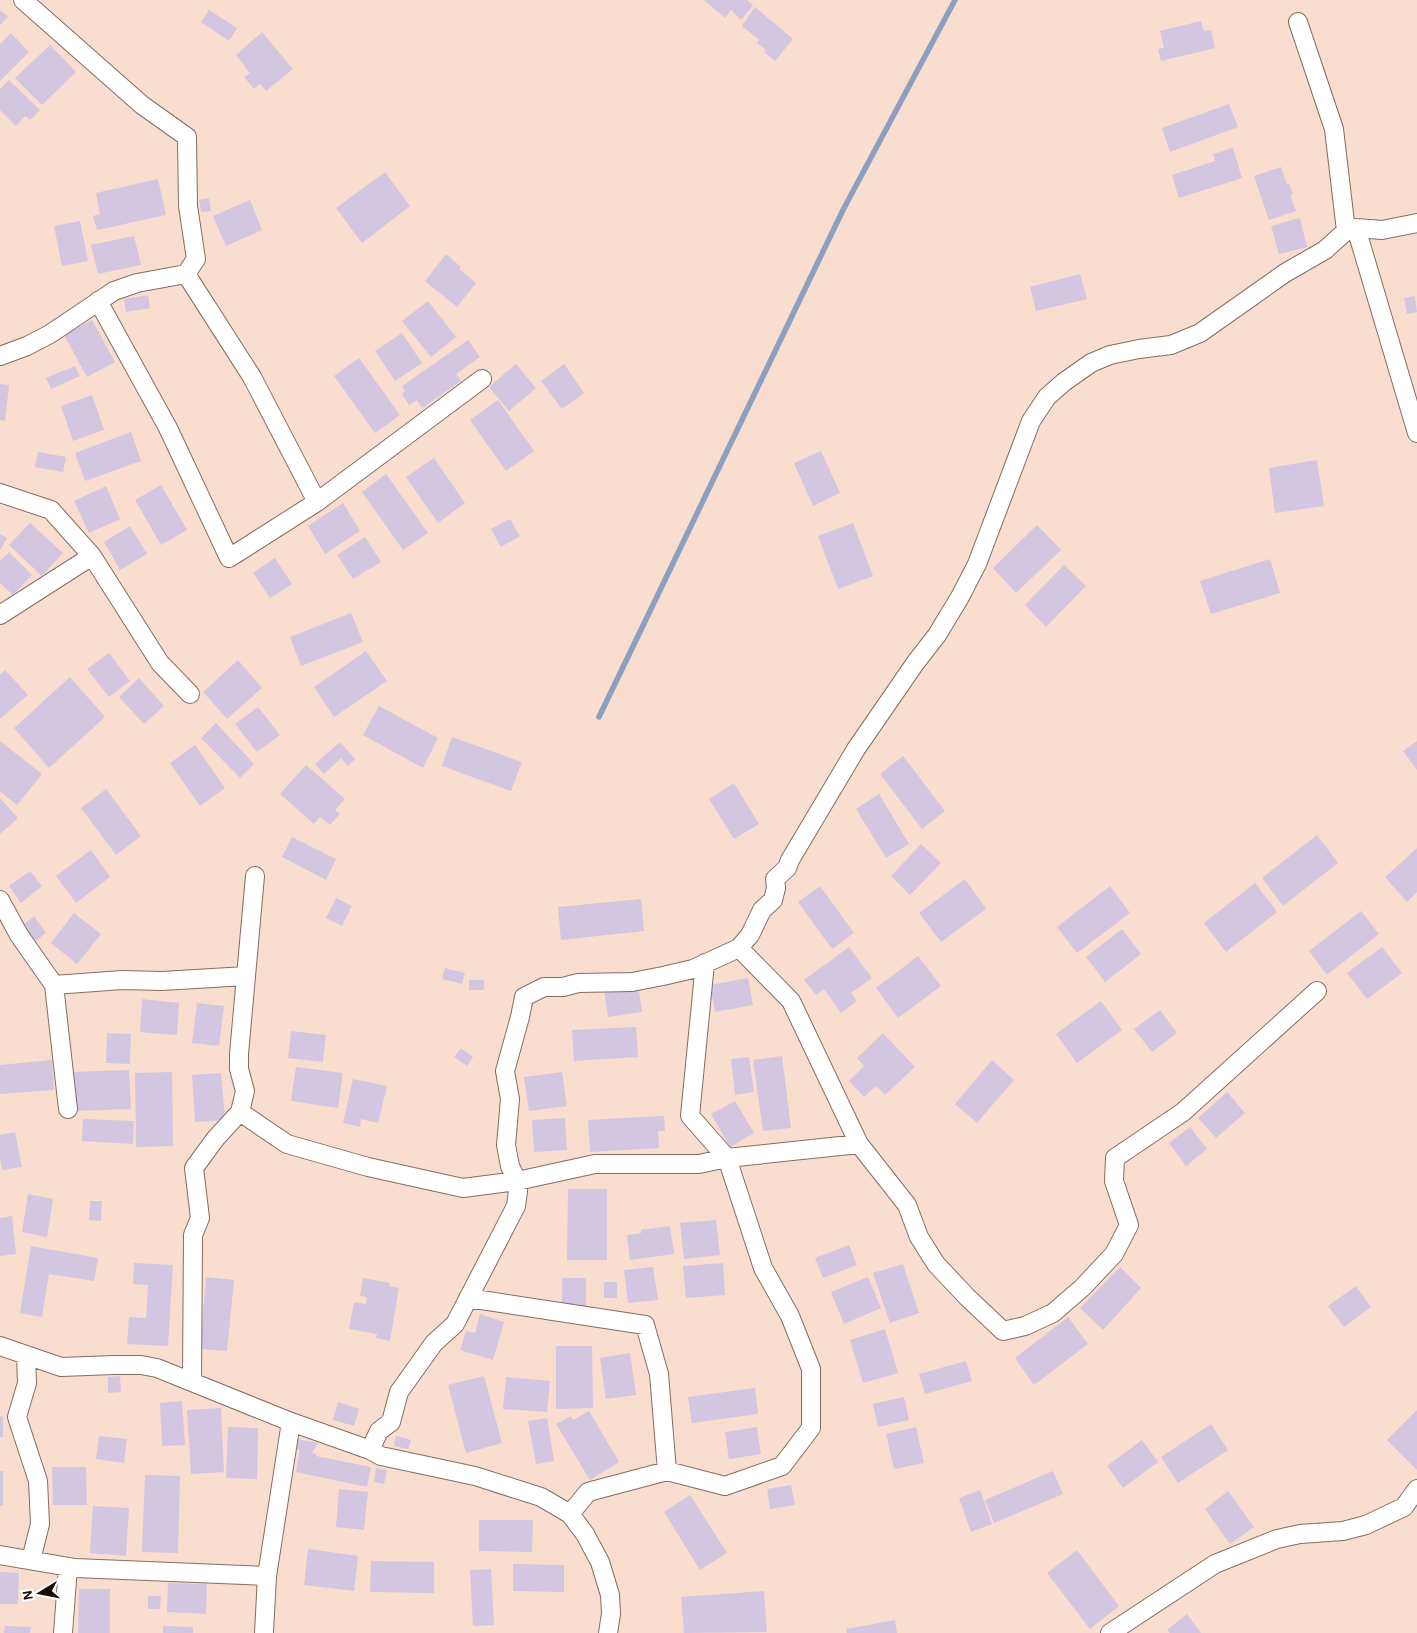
<svg xmlns="http://www.w3.org/2000/svg" width="1417" height="1633" font-family="'Alegreya Sans',sans-serif">
  <style>
    .lines { fill: none; stroke-linecap: round; stroke-linejoin: round }
    .stream { stroke: #8ba0c0; stroke-width: 5.5 }
    .building { fill: #d3c6e0 }
    .minor-casing { stroke: #866d60; stroke-width: 20 }
    .minor { stroke: #fff; stroke-width: 18 }
  </style>
  <rect width="100%" height="100%" fill="#f9ddce"/>
  <g class="lines">
    <path class="stream" d="M599,717L843,210L955,0"/>
  </g>
  <path class="building" d="M704,0H747L753,5L741,20L731,10L725,18Z
    M755,7L793,39L775,61L764,52L766,50L757,43L759,40L742,26Z
    M0,10L8,17L0,25Z
    M209,10L237,28L229,41L201,22Z
    M1201,21L1204,31L1211,30L1215,48L1161,61L1158,49L1164,48L1160,31Z
    M262,32L293,69L266,91L260,84L254,89L244,77L250,73L236,55Z
    M11,33L29,52L0,81V44Z
    M50,45L76,72L42,105L15,78Z
    M9,80L40,110L30,120L25,116L16,126L0,110V89Z
    M1229,104L1238,127L1170,152L1162,128Z
    M1233,148L1242,178L1179,198L1172,175L1215,161L1213,154Z
    M1281,167L1287,184H1289L1293,194L1290,195L1296,211L1269,220L1254,176Z
    M385,172L410,206L362,243L336,208Z
    M158,179L166,215L97,230L93,216L100,214L96,193Z
    M209,198L211,211L201,212L199,200Z
    M250,200L262,230L226,246L213,216Z
    M1300,218L1307,247L1279,254L1271,226Z
    M80,221L88,261L62,266L54,226Z
    M134,236L141,265L98,274L91,245Z
    M446,254L461,267L459,269L476,283L457,307L425,281Z
    M1080,274L1087,299L1036,311L1030,287Z
    M148,295L150,308L126,312L124,299Z
    M1415,296L1417,312L1407,314L1404,298Z
    M428,301L456,337L431,357L402,321Z
    M92,320L115,362L87,377L64,335Z
    M402,333L422,363L395,381L375,351Z
    M468,340L480,357L456,374L461,381L422,408L417,400L409,405L402,394L405,391L402,386Z
    M359,358L400,415L375,433L334,376Z
    M516,364L536,388L509,411L489,387Z
    M564,364L584,393L562,409L541,381Z
    M75,366L80,376L51,389L46,378Z
    M0,384L9,385L5,421L0,420Z
    M92,395L104,430L73,441L61,406Z
    M498,400L534,451L506,471L470,420Z
    M131,432L141,461L85,481L75,453Z
    M821,451L840,493L813,506L794,463Z
    M38,452L66,457L63,472L35,467Z
    M434,458L465,503L438,523L406,477Z
    M1317,460L1324,506L1275,513L1269,468Z
    M386,474L428,533L403,550L362,492Z
    M161,485L187,530L161,545L135,500Z
    M106,486L120,519L89,533L74,501Z
    M343,503L360,531L325,554L308,526Z
    M510,519L520,536L501,547L491,529Z
    M30,523L63,553L42,576L9,545Z
    M853,523L873,576L838,589L818,536Z
    M1037,525L1061,550L1016,593L993,568Z
    M130,526L147,554L120,570L104,542Z
    M0,534L7,538L0,550Z
    M365,537L381,562L353,579L337,555Z
    M9,552L32,575L13,595L0,583V561Z
    M275,558L292,584L270,598L253,573Z
    M1270,559L1280,593L1211,614L1200,581Z
    M1064,565L1086,586L1046,627L1025,605Z
    M351,613L363,642L301,666L290,637Z
    M366,651L387,681L334,717L314,687Z
    M109,653L130,681L109,697L87,669Z
    M238,660L262,688L227,719L203,692Z
    M5,670L28,695L1,718L0,717V675Z
    M70,677L105,717L49,768L14,728Z
    M139,678L164,706L144,724L119,697Z
    M379,706L438,738L423,768L363,735Z
    M258,707L280,735L257,752L235,724Z
    M216,723L254,764L240,778L201,738Z
    M452,737L522,762L511,791L442,766Z
    M0,741L42,774L17,805L0,791Z
    M1417,741V770L1403,751Z
    M340,742L355,759L348,766L341,758L324,774L315,764Z
    M195,745L225,788L200,806L170,763Z
    M903,756L945,811L922,829L880,774Z
    M306,765L345,799L335,810L340,814L330,825L320,817L314,824L280,794Z
    M734,783L759,824L734,839L709,799Z
    M106,789L141,836L116,855L81,808Z
    M879,794L909,844L886,858L856,809Z
    M0,798L18,818L0,834Z
    M1317,835L1338,863L1283,906L1262,878Z
    M292,837L336,859L326,880L282,857Z
    M921,844L941,863L910,895L891,876Z
    M1417,848V892L1407,902L1385,877Z
    M91,850L110,877L76,903L56,876Z
    M30,871L42,886L21,903L9,886Z
    M965,879L986,909L941,942L919,913Z
    M1255,883L1277,912L1226,952L1204,923Z
    M820,886L854,933L832,949L798,902Z
    M1110,886L1130,913L1077,953L1057,927Z
    M336,898L352,906L342,926L326,918Z
    M641,899L644,931L561,940L558,907Z
    M1361,911L1379,934L1327,975L1309,951Z
    M74,913L101,934L77,964L51,943Z
    M34,916L46,933L34,942L22,926Z
    M1122,929L1141,954L1105,982L1086,957Z
    M849,947L872,978L851,993L857,1001L841,1013L824,989L816,995L804,980Z
    M1382,947L1402,973L1367,999L1347,973Z
    M918,956L941,986L898,1018L876,988Z
    M445,968L465,973L462,984L442,979Z
    M748,978L753,1005L715,1012L710,985Z
    M469,980H484V990H469Z
    M638,985L642,1012L608,1017L604,990Z
    M142,999L179,1003L177,1035L140,1032Z
    M1101,1001L1122,1030L1077,1063L1056,1034Z
    M197,1003L224,1006L219,1046L192,1043Z
    M1160,1010L1177,1033L1152,1052L1134,1029Z
    M636,1027L638,1057L574,1061L572,1030Z
    M291,1031L326,1035L323,1062L288,1058Z
    M107,1033L131,1034L130,1064L106,1063Z
    M883,1033L915,1067L885,1095L876,1086L864,1097L849,1081L864,1066L857,1058Z
    M461,1048L473,1057L467,1066L454,1057Z
    M782,1056L791,1128L763,1131L753,1060Z
    M749,1057L754,1092L735,1095L731,1059Z
    M52,1060L54,1090L0,1094V1065Z
    M992,1060L1014,1080L977,1123L955,1104Z
    M296,1067L343,1073L338,1108L291,1101Z
    M129,1070L131,1109L74,1111L72,1072Z
    M172,1072L173,1146L136,1147L135,1073Z
    M562,1072L567,1106L529,1111L524,1077Z
    M221,1073L225,1120L195,1122L192,1075Z
    M353,1079L387,1086L378,1123L361,1119L360,1127L343,1123Z
    M1227,1092L1245,1113L1216,1138L1198,1118Z
    M735,1101L754,1133L730,1147L711,1114Z
    M664,1116L665,1131H658L659,1148L590,1152L588,1120Z
    M565,1118L567,1150L534,1152L532,1120Z
    M83,1119L134,1121L133,1144L82,1141Z
    M1190,1127L1207,1149L1186,1166L1169,1143Z
    M15,1132L22,1167L2,1170L0,1158V1135Z
    M568,1189H607V1260H567Z
    M28,1194L53,1199L47,1237L22,1232Z
    M90,1201H102L101,1221L89,1220Z
    M12,1216L16,1254L0,1256V1218Z
    M716,1220L720,1255L684,1259L680,1223Z
    M670,1226L674,1254L630,1260L627,1235L641,1233V1230Z
    M849,1245L857,1265L823,1278L815,1258Z
    M31,1246L98,1258L94,1281L49,1274L42,1317L20,1313Z
    M134,1263L173,1265L168,1346L127,1344L129,1317L146,1318L148,1285L133,1284Z
    M723,1263L725,1295L686,1298L683,1266Z
    M903,1264L919,1313L890,1323L873,1273Z
    M653,1267L658,1300L628,1303L624,1270Z
    M1120,1267L1141,1288L1103,1330L1080,1308Z
    M206,1277L234,1280L227,1351L200,1349Z
    M868,1277L881,1308L844,1324L831,1292Z
    M363,1278L390,1283L389,1286L399,1288L390,1341L376,1338L377,1334L349,1329L354,1302L366,1304L367,1297L360,1296Z
    M562,1278H586V1307H562Z
    M604,1282H617V1298H604Z
    M1356,1286L1371,1307L1344,1327L1328,1306Z
    M480,1314L504,1322L493,1360L460,1350L466,1331L475,1333Z
    M1068,1317L1088,1344L1034,1385L1015,1358Z
    M885,1329L898,1373L863,1383L850,1340Z
    M556,1346H592L593,1408L556,1409Z
    M630,1353L636,1395L606,1399L600,1358Z
    M966,1361L972,1381L925,1394L919,1374Z
    M120,1376L121,1392L108,1393V1377Z
    M484,1376L502,1443L466,1453L448,1385Z
    M506,1377L550,1381L547,1412L503,1409Z
    M755,1388L758,1414L692,1423L688,1397Z
    M904,1397L909,1420L878,1427L873,1404Z
    M182,1401L185,1445L162,1446L160,1403Z
    M338,1402L359,1409L354,1426L333,1420Z
    M221,1408L224,1472L191,1474L187,1410Z
    M1417,1410V1470L1387,1440Z
    M589,1411L619,1462L590,1480L556,1424L571,1416L573,1420Z
    M0,1416L3,1417V1437H0Z
    M547,1418L554,1461L536,1464L528,1421Z
    M1211,1424L1228,1450L1178,1483L1161,1457Z
    M228,1427L258,1428L257,1479L226,1478Z
    M757,1427L761,1454L729,1459L725,1432Z
    M916,1427L924,1463L894,1469L886,1434Z
    M99,1436L127,1439L124,1463L96,1459Z
    M396,1436L411,1440L408,1449L394,1446Z
    M298,1439L318,1443L312,1453L317,1454L316,1456L371,1467L367,1487L296,1472L300,1450L296,1449Z
    M1142,1440L1158,1462L1123,1488L1107,1466Z
    M52,1467H86L87,1505H53Z
    M376,1468L387,1470L384,1484L374,1482Z
    M0,1471H3V1506H0Z
    M1053,1471L1063,1494L994,1523L985,1500Z
    M145,1475L180,1476L178,1553L142,1552Z
    M791,1485L795,1505L770,1509L767,1489Z
    M339,1489L368,1492L364,1530L336,1527Z
    M980,1490L992,1524L971,1532L959,1498Z
    M1228,1491L1254,1527L1230,1544L1205,1509Z
    M690,1495L727,1553L700,1570L664,1512Z
    M93,1506L129,1508L126,1556L90,1553Z
    M479,1520H533L532,1552L479,1551Z
    M308,1549L358,1556L354,1591L304,1585Z
    M1077,1550L1119,1606L1090,1629L1047,1573Z
    M371,1561L434,1562V1593L370,1592Z
    M513,1564L564,1565V1592L513,1591Z
    M491,1569L494,1625L473,1626L470,1570Z
    M0,1572L19,1573L18,1604H0Z
    M168,1583L207,1584L206,1614L167,1612Z
    M79,1589H110V1633H78Z
    M764,1591L767,1632L684,1633L681,1597Z
    M148,1596H161L160,1609H148Z
    M1187,1614L1201,1633H1170L1167,1630Z
    M895,1620L897,1633H847L846,1629Z
    M5,1626L31,1627L30,1633H4Z
    M163,1626L193,1627V1633H163Z"/>
  <g class="lines">
    <defs>
      <path id="minor" d="M1298,22L1334,129L1346,231
        M1356,228L1417,433
        M186,274L252,377L317,502
        M98,301L168,428L229,558L317,502L482,379
        M0,356L27,346L50,334L114,291L137,283L186,274L196,259L188,206L187,137L142,105L23,0
        M0,493L51,510L92,556L160,663L190,694
        M0,615L92,556
        M0,900L19,935L54,985L68,1109
        M739,948L791,1001L859,1144L907,1205L919,1237L936,1264L967,1297L1003,1331L1025,1326L1053,1313L1082,1288L1114,1254L1129,1225L1114,1181L1115,1158L1183,1112L1317,991
        M54,985L122,980L162,981L246,976
        M240,1112L287,1144L368,1167L463,1188L517,1181L595,1164H699L727,1158L859,1144
        M468,1298L645,1325L659,1374L667,1471
        M0,1346L61,1367L114,1365H141L157,1368L291,1422L370,1450L379,1431L391,1422L399,1392L434,1343L455,1324L516,1206L518,1191L517,1181L510,1166L506,1145L510,1099L505,1071L520,1017L524,997L544,987H563L578,983L632,982L663,976L693,969L739,948L750,935L762,910L773,900L776,888L775,879L787,868L790,860L856,749L916,662L937,635L960,597L977,564L1031,421L1047,397L1064,382L1091,363L1110,355L1139,349L1171,345L1200,333L1285,273L1325,250L1346,231L1356,228L1382,230L1417,223
        M26,1356L27,1383L17,1417L38,1481L40,1524L32,1556L35,1561
        M192,1382L193,1235L200,1218L194,1168L216,1138L240,1112L245,1091L239,1069V1054L255,876
        M370,1450L381,1456L475,1476L541,1497L570,1514L585,1534L600,1562L610,1595L611,1614L608,1633
        M570,1514L588,1492L667,1471L725,1486L782,1466L811,1428V1369L790,1316L763,1268L727,1158L690,1116L705,963
        M0,1555L75,1568L267,1576
        M63,1633L68,1567
        M264,1633L267,1576L291,1422
        M1110,1633L1215,1564L1277,1539L1300,1534L1343,1531L1366,1525L1404,1507L1417,1489"/>
    </defs>
    <use href="#minor" class="minor-casing"/>
    <use href="#minor" class="minor"/>
  </g>
  <g transform="translate(40 1593) rotate(260)" stroke="#ffffff" stroke-width="4" paint-order="stroke">
  <path d="M0-4L9 19L0 12L-9 19Z" fill="#180e09"/>
  <text y="-8" font-size="14" font-weight="bold" text-anchor="middle" fill="#180e09">N</text>
  </g>
</svg>
